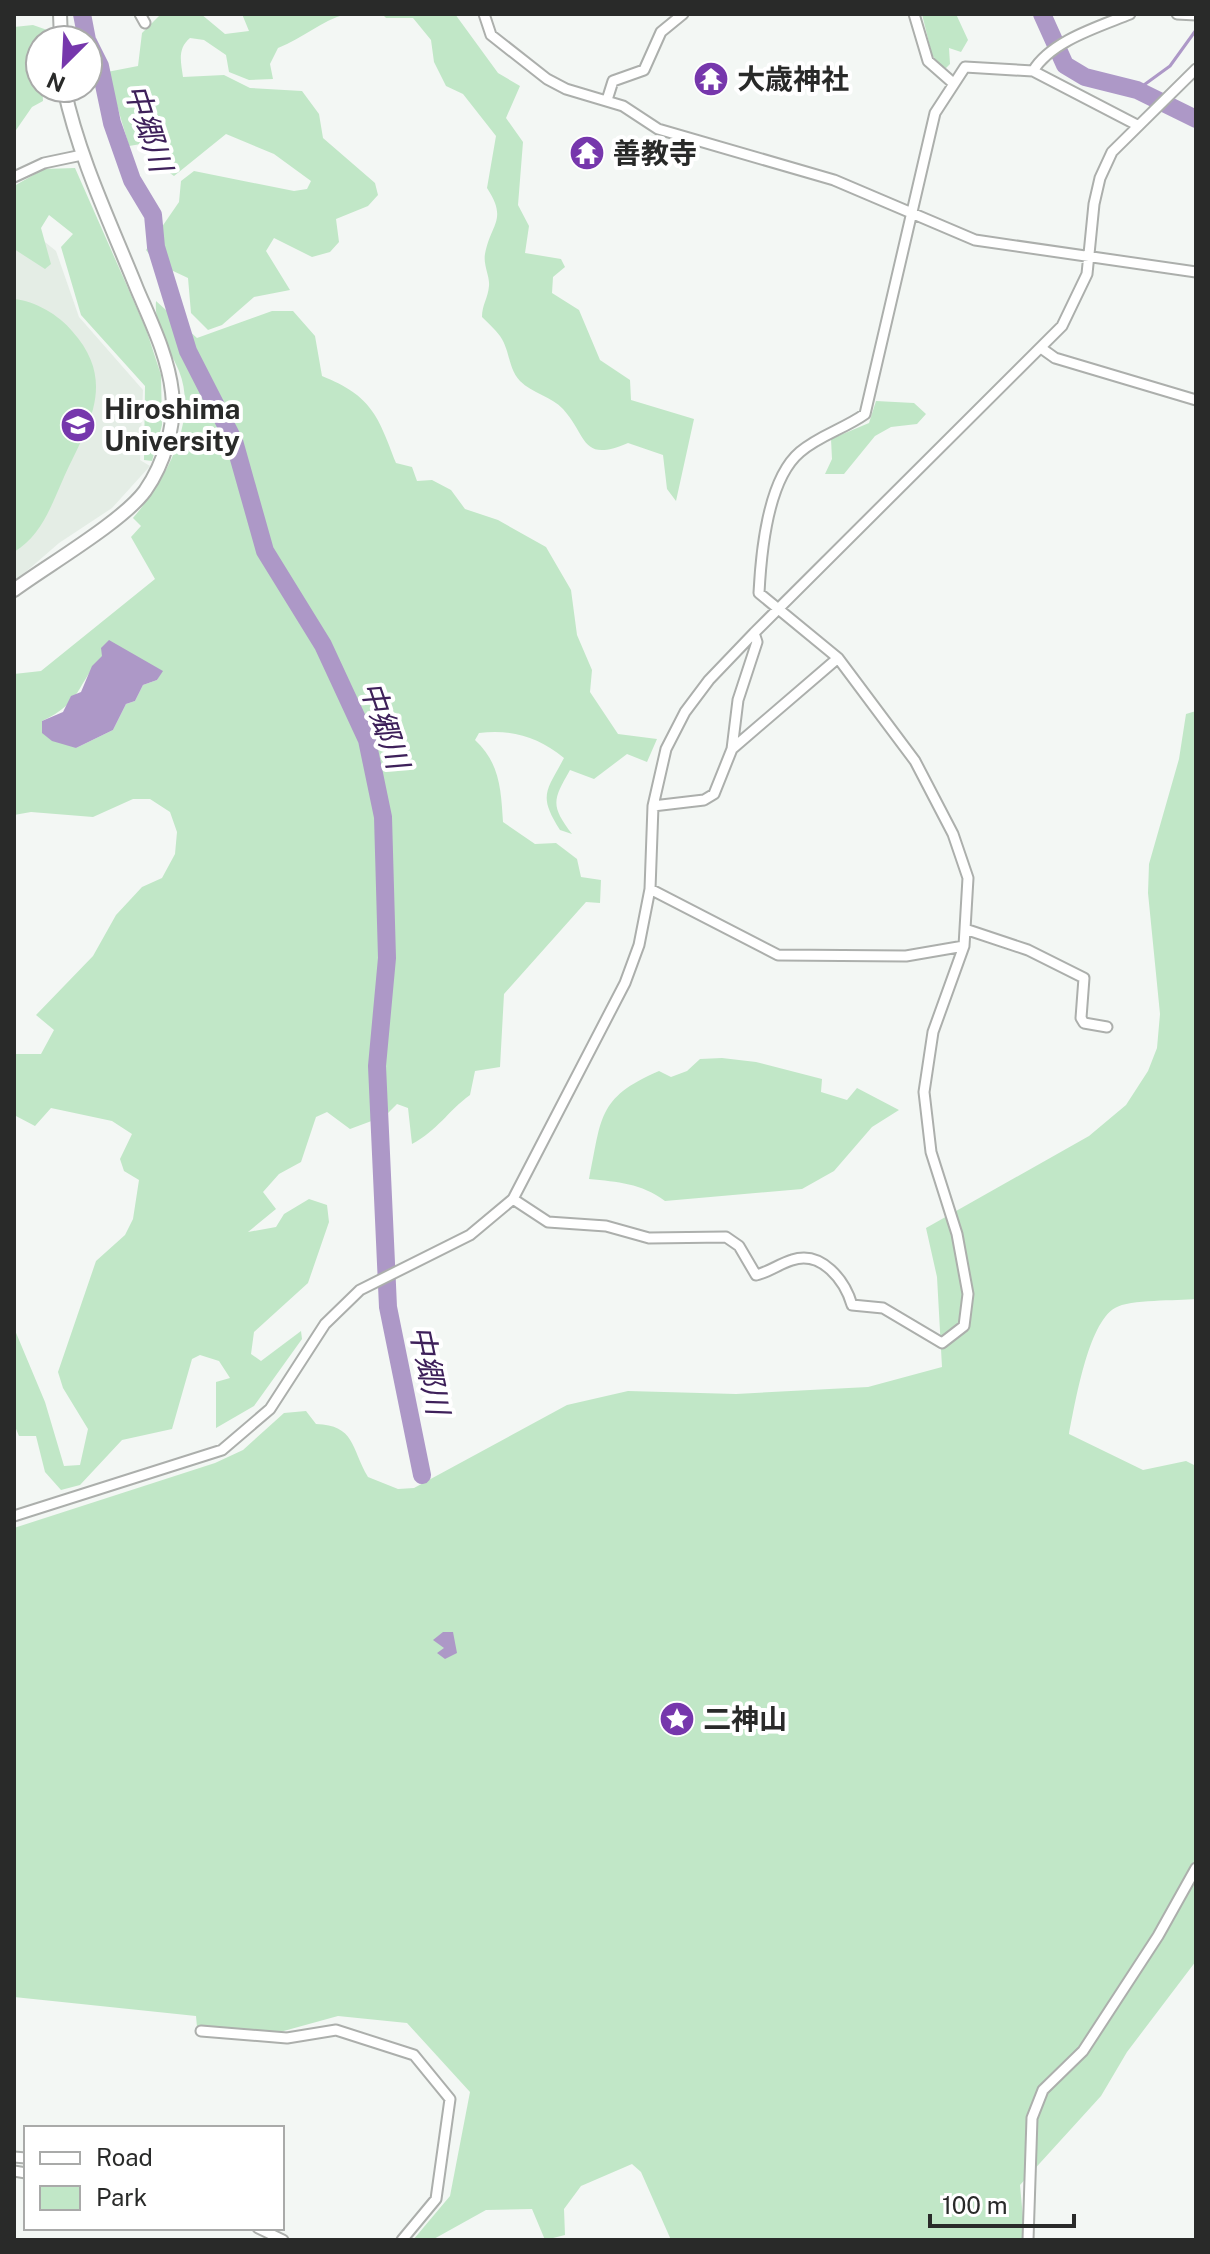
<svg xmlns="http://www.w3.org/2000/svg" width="1210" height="2254" font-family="'Public Sans','Noto Sans JP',sans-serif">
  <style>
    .built { fill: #e4ede5 }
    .green { fill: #c1e7c7; fill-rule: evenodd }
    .water { fill: #ad98c7 }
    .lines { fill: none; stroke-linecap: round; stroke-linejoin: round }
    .stream { stroke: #ad98c7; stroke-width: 3 }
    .river { stroke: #ad98c7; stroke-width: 18 }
    .minor-casing { stroke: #acafac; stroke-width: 13 }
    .major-casing { stroke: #acafac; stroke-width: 16 }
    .minor { stroke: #fff; stroke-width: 9 }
    .major { stroke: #fff; stroke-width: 12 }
    .labels { text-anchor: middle; stroke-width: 8; stroke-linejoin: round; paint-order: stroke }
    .poi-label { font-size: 28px; font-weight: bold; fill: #292a29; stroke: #fff; text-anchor: start }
    .water-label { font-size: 30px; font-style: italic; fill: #3e205a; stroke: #fff }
  </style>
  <rect width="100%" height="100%" fill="#f3f7f4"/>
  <path class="built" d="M14,217L56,251L79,317L143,390L140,460L150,466L112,508L59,543L14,582Z"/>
  <path class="green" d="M161,14H201L225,34L249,31L242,14H346C321,21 303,38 278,48L270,64L273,79L249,80L229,72L226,55L204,40L190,38C177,49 181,62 183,77L224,75L250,88L302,91L319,114L323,138L375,183L378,195L368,206L336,219L339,242L330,252L312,257L274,238L266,251L290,290L254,297L222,325L208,330L191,313L188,278L156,263L146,250L179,202L181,181L194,171L294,191L307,189L311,181L274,154L226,134L174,176L153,161L147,143L129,146L107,72L138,66L142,33Z
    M382,14H455L498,73L520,86L506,118L523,142L518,205L529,226L525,253L561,259L565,267L553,277L552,293L579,310L600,360L630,380L631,400L694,419L676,501L667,489L663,455L628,443C581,463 588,437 563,409C552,397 532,393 520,381C508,368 510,350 500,336C495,329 488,323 482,317C482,305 488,298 489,286C490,276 483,265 485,254C491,223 508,220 487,188L496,136L463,94L446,86L434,62L431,40L413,18H386Z
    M922,14H956L968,40L961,52L949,48L950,64L944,70L932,55Z
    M33,25L50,31V40H40L43,101L32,107L14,133V27Z
    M75,168L146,329L161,375L162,425L152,461L144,460L145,386L81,315L61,247L73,234L49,215L41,228L51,264L45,269L14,249V186L44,169Z
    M14,299C35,301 59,315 72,331C118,382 88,425 64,477C51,506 42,535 14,552Z
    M156,301L197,338L272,311H293L315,336L322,376C372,396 378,416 396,463L412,467L417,481L432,480L451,490L465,509L498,520L546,547L571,590L577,635L592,670L590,692L618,734L657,739L647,762L627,754L594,779L570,770C553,800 550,805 572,834L560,830C538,795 546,792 564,758C538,737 512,729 479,733L475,740C500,763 501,790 503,822L535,844L556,843L577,859L581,877L601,880L600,903L586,902L504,994L500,1067L475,1071L470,1095C448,1111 437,1131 412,1144L408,1108L397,1104L385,1116L350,1129L327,1112L316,1117L301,1162L279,1174L263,1192L276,1209L248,1232L276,1227L284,1214L309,1199L327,1205L329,1222L308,1283L254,1332L251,1354L261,1361L301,1331L302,1339L254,1406L216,1428V1382L230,1378L219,1361L200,1355L192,1359L172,1429L122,1440L80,1485L61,1490L45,1472L36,1436H19L14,1424V1328L45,1402L64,1466L80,1465L88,1429L63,1388L58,1372L96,1261L125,1235L133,1219L139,1180L124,1171L120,1159L132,1134L112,1121L51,1108L35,1126L14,1115V1054H41L54,1030L36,1015L93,956L116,915L142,887L162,878L175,854L177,832L170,812L150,799H133L93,817L31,812L14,815V674L41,671L155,579L131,537L141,526L133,518C165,481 199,421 179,371C169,347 154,327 156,301ZM103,656L136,658L162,671L157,680L143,685L135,701L126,704L113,730L76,748L42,721C83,702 76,684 103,656Z
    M876,401L914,403L926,414L917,424L891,427L875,436L844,474H825L832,459L831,439L869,423Z
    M1196,711V1299C1177,1301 1130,1299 1115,1308C1088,1323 1075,1404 1069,1434L1143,1470L1186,1461L1196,1466V1961L1127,2052L1101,2096L1020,2185L1025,2240H671L641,2172L632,2164L581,2186L564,2209L565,2235L545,2240L532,2209L486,2210L432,2240H413L450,2196L470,2092L407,2023L338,2016L280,2032L255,2034L197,2027L196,2016L14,1997V1528L215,1463L243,1450L284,1413L306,1411L316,1424C355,1425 351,1448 368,1477L398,1489L414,1488L567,1405L628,1391L736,1394L868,1387L942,1367L937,1277L926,1228L1089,1136L1126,1105L1148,1071L1157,1048L1160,1014L1148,893L1149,864L1179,759L1186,714Z
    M722,1058L756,1062L822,1079L821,1092L847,1100L857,1088L899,1110L872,1127L834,1171L802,1189L665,1201C641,1183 618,1182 589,1179C602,1119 596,1098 659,1071L671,1077L687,1071L700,1059Z"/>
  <path class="water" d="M109,640L163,671L157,680L143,685L135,701L126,704L113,730L76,748L52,741L42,733V721L63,712L71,696L81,692L92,666L102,656L101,648Z
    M443,1632H453L457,1653L445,1659L437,1653L444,1648L433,1640Z"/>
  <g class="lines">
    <path class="stream" d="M1137,90L1170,66L1196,30"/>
    <path class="river" d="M82,14L87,40
      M1042,14L1065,65L1085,77L1137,90L1196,119
      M88,42L100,66L112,123L132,180L153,215L156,247L188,351L234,441L265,551L323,645L367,740L383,817L387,958L377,1066L388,1307L422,1475"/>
    <defs>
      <path id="minor" d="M140,14L145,23
        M484,14L491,35L547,79L566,89L623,106L658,129L834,180L975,240L1196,272
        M914,14L928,61L953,83
        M1177,14L1196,15
        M1033,71L1137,125
        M607,100L613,81L644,70L661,32L683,14
        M14,177L44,163L82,155
        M1041,348L1055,358L1196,400
        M732,749L738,700L757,642L754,633
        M653,806L704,800L714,794L732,749L838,658
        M650,889L778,955L906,956L964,946
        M965,929L1028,950L1084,978L1081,1018L1084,1023L1107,1027
        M513,1199L548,1222L606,1226L649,1238L726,1237L739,1246L756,1275C769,1272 779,1264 792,1260C822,1250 845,1281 852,1305L883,1308L942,1343L964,1326L968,1294L957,1234L931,1152L924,1092L933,1032L964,946L968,878L953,834L915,761L838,658L759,593C761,553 768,479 800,452C820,435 844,429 865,414L935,113L965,67L1033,71C1051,41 1098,27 1130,14
        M14,1516L222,1450L270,1409L325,1324L360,1290L470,1235L513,1199L625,983L639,945L650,889L653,806L666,749L685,712L709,680L754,633L1062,326L1087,274L1094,204L1100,178L1112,152L1196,69
        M201,2031L287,2038L336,2030L414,2055L450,2099L436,2199L402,2240
        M14,2157L26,2158
        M14,2171L26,2173
        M258,2228L283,2240
        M1028,2240L1032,2118L1043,2090L1083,2051L1158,1936L1196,1868"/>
      <path id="major" d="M60,14L61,40
        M14,590C48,565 122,522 145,491C164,464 176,425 172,392C168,356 151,322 137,289C110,222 79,158 64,88"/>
    </defs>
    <use href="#minor" class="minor-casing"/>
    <use href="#major" class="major-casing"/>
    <use href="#minor" class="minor"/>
    <use href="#major" class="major"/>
  </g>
  <defs>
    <symbol id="temple-disc" viewBox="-11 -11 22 22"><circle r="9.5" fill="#7637ac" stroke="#fff"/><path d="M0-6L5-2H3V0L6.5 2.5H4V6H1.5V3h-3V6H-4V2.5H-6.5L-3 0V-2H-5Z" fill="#fff"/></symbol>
    <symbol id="university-disc" viewBox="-11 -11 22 22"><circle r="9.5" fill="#7637ac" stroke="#fff"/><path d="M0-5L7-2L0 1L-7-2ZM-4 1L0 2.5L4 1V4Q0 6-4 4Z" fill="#fff"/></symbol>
    <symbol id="sight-disc" viewBox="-11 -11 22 22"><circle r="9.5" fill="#7637ac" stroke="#fff"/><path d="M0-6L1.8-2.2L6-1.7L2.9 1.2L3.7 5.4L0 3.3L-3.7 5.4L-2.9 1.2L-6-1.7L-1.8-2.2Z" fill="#fff"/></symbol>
  </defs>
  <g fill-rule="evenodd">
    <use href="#temple-disc" x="691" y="59" width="40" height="40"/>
    <use href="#temple-disc" x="567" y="133" width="40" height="40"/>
    <use href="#university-disc" x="58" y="405" width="40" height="40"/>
    <use href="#sight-disc" x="657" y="1699" width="40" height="40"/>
  </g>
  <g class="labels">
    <g class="poi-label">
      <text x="737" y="89">大歳神社</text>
      <text x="613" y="163">善教寺</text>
      <text x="104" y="419">Hiroshima<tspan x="104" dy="32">University</tspan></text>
      <text x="703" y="1729">二神山</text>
    </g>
    <g class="water-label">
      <text transform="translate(148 128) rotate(72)" y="10">中郷川</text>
      <text transform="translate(384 725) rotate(71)" y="10">中郷川</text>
      <text transform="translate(429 1370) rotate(78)" y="10">中郷川</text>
    </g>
  </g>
  <rect width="1210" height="2254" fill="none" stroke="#292a29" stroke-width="32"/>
  <rect x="24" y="2126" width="260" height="104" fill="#ffffff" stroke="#a9aaa9" stroke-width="2"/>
  <rect x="40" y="2152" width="40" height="12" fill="#ffffff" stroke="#a9aaa9" stroke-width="2"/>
  <text x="96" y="2166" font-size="24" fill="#292a29">Road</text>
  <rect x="40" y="2186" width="40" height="24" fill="#c1e7c7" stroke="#a9aaa9" stroke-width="2"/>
  <text x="96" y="2206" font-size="24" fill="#292a29">Park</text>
  <g transform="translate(64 64) rotate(204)"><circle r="38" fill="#ffffff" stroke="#a9aaa9" stroke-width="2"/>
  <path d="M0-6L14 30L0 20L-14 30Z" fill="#7637ac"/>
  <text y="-12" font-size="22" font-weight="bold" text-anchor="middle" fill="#292a29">N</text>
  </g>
  <path d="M930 2214v12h144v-12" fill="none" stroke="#292a29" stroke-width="4"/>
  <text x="942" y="2214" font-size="24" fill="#292a29" stroke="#ffffff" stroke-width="6" paint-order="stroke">100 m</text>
</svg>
